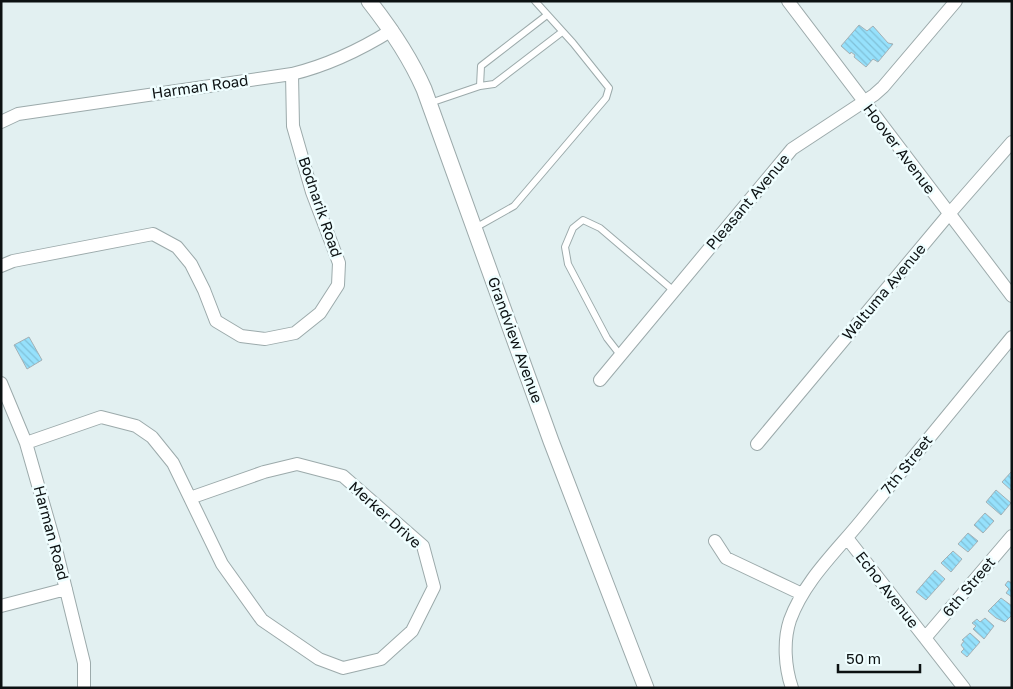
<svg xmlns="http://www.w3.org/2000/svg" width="1013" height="689" font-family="'Golos Text',sans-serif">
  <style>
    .building { fill: url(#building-back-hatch); stroke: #a4b1b5 }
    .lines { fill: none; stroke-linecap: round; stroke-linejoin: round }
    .service-casing { stroke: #9caaab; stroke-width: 8 }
    .minor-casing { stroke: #9caaab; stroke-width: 14 }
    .tertiary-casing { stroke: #9caaab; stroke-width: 17 }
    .service { stroke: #fff; stroke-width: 6 }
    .minor { stroke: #fff; stroke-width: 12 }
    .tertiary { stroke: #fff; stroke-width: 15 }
    .labels { text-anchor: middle; stroke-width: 5; stroke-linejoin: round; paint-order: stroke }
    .street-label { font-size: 15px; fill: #0c1112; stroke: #effeff }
  </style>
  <defs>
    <pattern id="building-back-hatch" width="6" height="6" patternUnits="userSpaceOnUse" patternTransform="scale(1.25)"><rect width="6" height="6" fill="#96e1fc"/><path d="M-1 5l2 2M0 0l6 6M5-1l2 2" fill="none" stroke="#80c0d7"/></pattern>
  </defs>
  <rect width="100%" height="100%" fill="#e2f0f1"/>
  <path class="building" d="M859,25L867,31L873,26L888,43L893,44L878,62L873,59L866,67L854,57L855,55L851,52L850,54L841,46Z
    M29,337L42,360L27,369L14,345Z
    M1012,471V491L1002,482Z
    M996,490L1011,503L1001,515L986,502Z
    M985,513L994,521L983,533L974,525Z
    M968,533L978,541L968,552L958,544Z
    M953,551L962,559L951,572L941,563Z
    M935,570L945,579L926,600L916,592Z
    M1008,581L1012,583V597L1006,593L1009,589L1005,585Z
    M1001,598L1012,606V615L1005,622L996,618L988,611Z
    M985,618L994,626L984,639L973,629L976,626L972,623L977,619L980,622Z
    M970,633L980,642L967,657L961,652L964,649L961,645L964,641L962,640Z"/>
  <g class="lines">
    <defs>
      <path id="service" d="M480,86L481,66L547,15
        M430,103L480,86L494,84L562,32
        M475,228L514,206L606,98L609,88L573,43L535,1
        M621,356L607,338L568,264L565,247L573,228L583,220L600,228L674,291"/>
      <path id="minor" d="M788,1L1012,296
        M1,122L18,114L292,74C329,65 360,50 392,30
        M1,266L13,261L153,234L177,247L191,264L204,290L216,321L241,336L265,339L295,333L320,313L338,285L339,263L312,192L293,126L292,74
        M600,380L792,149L874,95L883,87L956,1
        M1,383L26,443L54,541L84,663V688
        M26,443L101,417L136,426L152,437L173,463L190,498
        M757,444L949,214L1012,142
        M297,464L343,476L423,546L434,587L412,631L381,659L343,668L319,659L262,620L222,564L190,498L264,472Z
        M847,538L964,688
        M715,541L726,558L802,594
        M1,606L66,589
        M925,638L1012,536
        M792,688C785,668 783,641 790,620C805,579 838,550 865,516C914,457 963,397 1012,337"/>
      <path id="tertiary" d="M369,1C391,29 410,57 424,89L551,441L646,688"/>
    </defs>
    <use href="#service" class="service-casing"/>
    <use href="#minor" class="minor-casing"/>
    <use href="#tertiary" class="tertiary-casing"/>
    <use href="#service" class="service"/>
    <use href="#minor" class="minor"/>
    <use href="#tertiary" class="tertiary"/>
  </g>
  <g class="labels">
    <g class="street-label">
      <text transform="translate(200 87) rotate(-8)" y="5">Harman Road</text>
      <text transform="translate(899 149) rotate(53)" y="5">Hoover Avenue</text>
      <text transform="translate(748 202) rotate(-50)" y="5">Pleasant Avenue</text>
      <text transform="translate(320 207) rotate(71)" y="5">Bodnarik Road</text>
      <text transform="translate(884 292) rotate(-50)" y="5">Waltuma Avenue</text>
      <text transform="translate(515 340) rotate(70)" y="5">Grandview Avenue</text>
      <text transform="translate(907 465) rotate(-51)" y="5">7th Street</text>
      <text transform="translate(385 515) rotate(42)" y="5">Merker Drive</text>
      <text transform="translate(51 533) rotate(75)" y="5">Harman Road</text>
      <text transform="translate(969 587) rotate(-50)" y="5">6th Street</text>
      <text transform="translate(887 590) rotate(52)" y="5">Echo Avenue</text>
    </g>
  </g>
  <rect width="1013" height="689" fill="none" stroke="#0c1112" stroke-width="5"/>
  <path d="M838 664v8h82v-8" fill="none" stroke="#0c1112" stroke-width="2.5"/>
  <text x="846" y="664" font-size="15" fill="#0c1112" stroke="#effeff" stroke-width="4" paint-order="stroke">50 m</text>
</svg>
